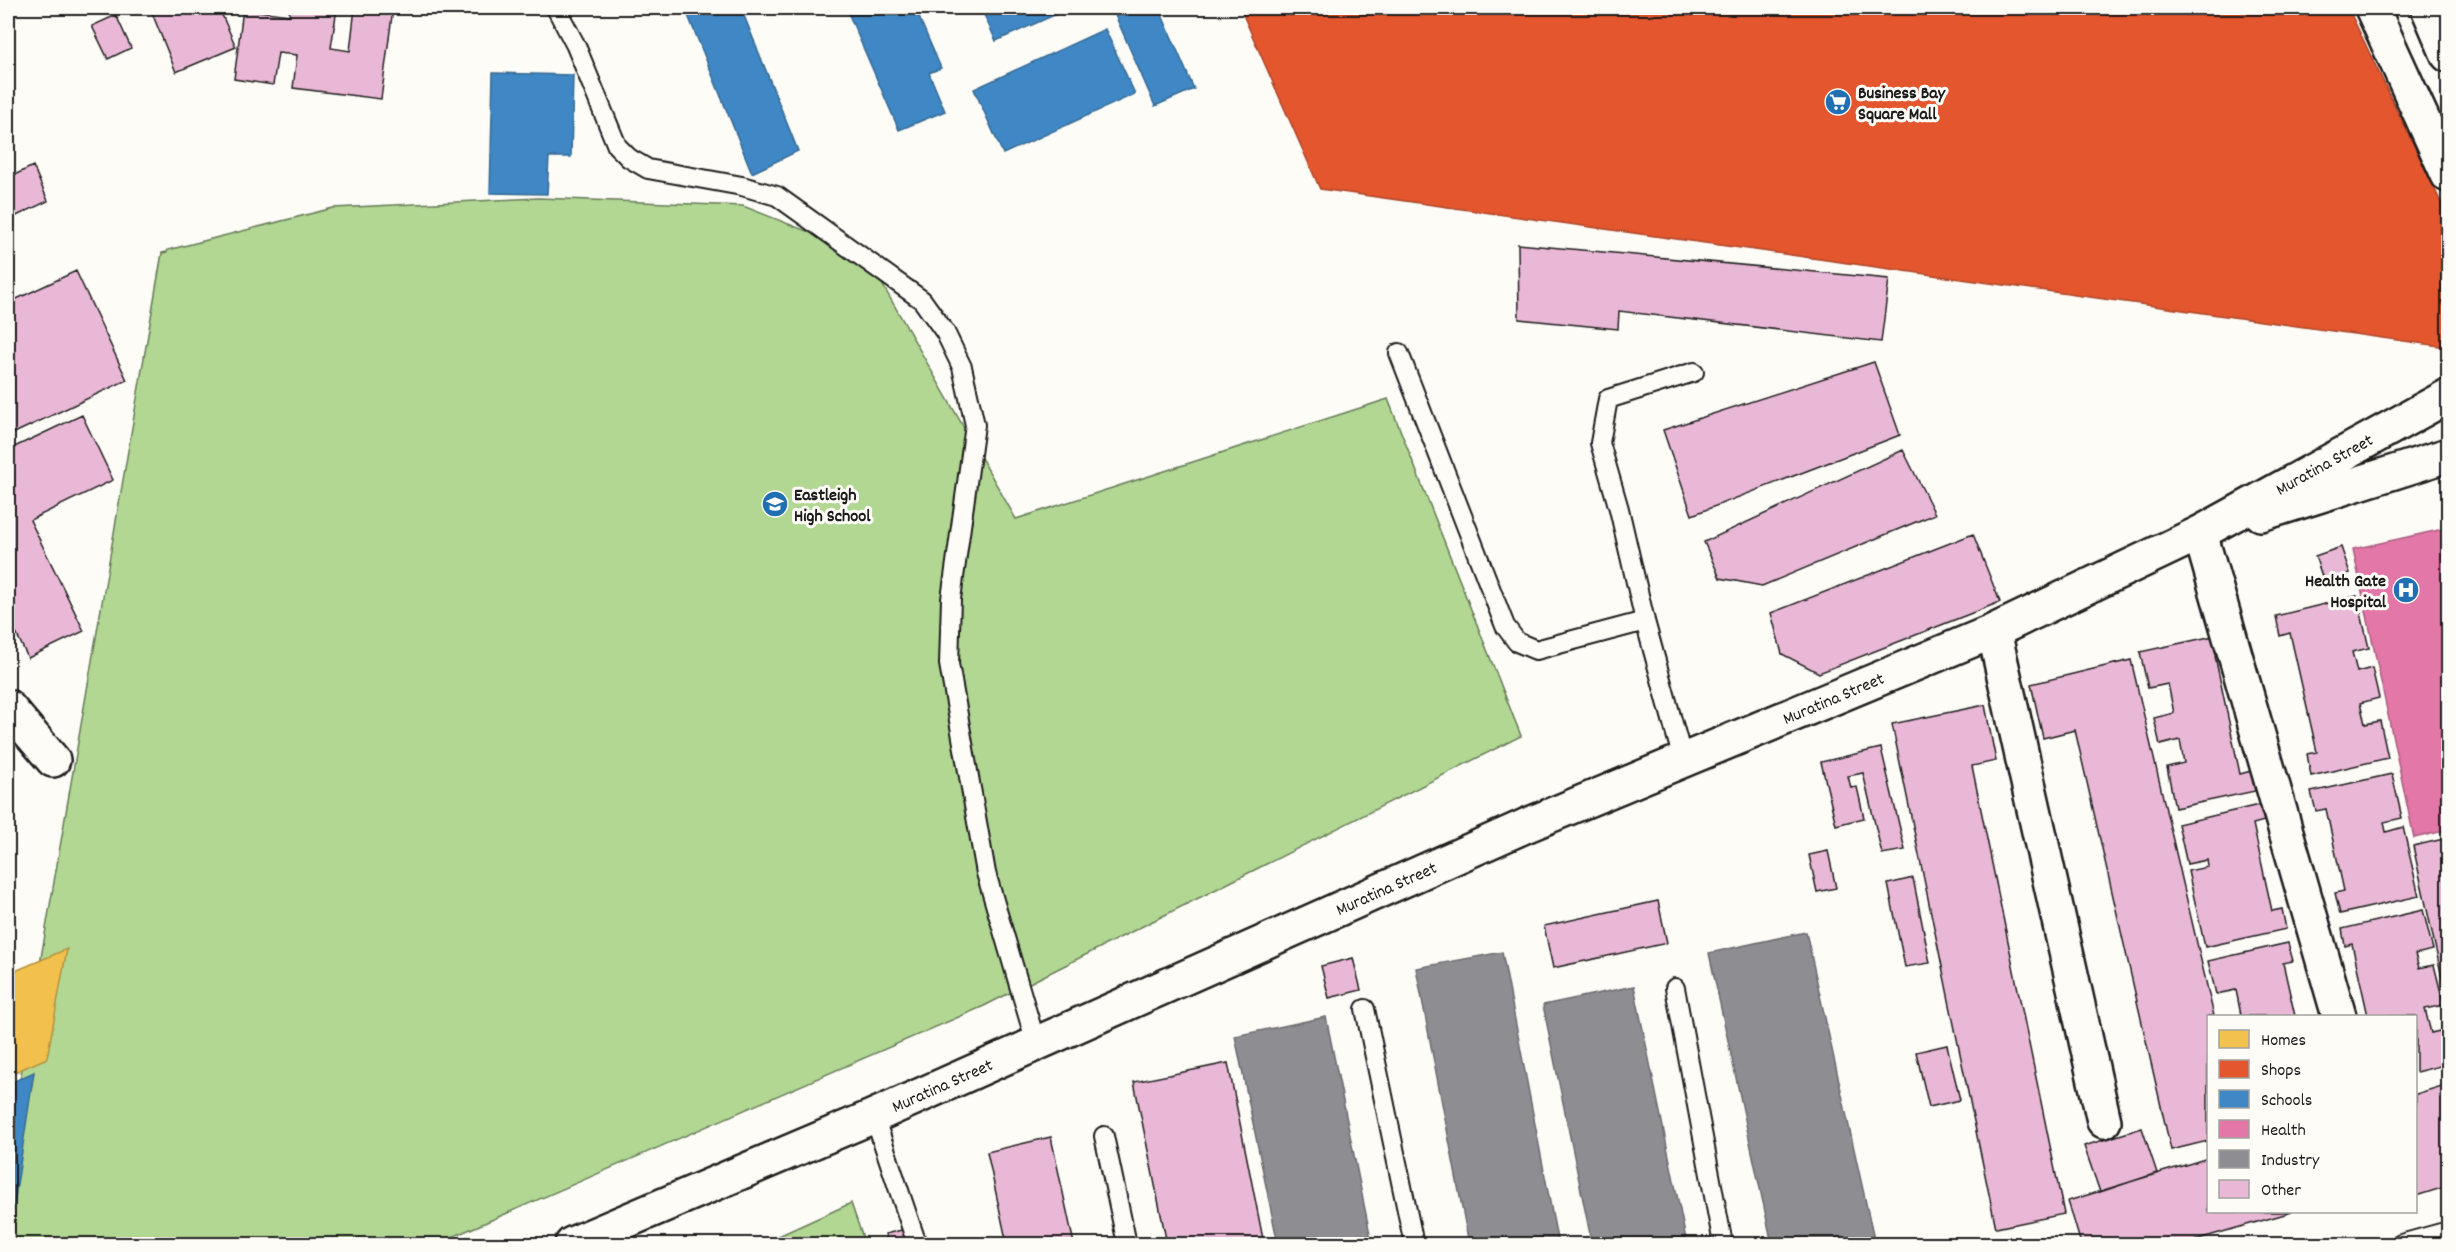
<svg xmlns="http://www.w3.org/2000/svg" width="2456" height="1252" font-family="Dekko,sans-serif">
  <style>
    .green { fill: #b1d793; stroke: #667a58; stroke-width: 1.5 }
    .homes { fill: #f2c14e; stroke: #b2903f; stroke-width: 1.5 }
    .shops { fill: #e4572e; stroke: #a84529; stroke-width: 1.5 }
    .schools { fill: #3f88c5; stroke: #346892; stroke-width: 1.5 }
    .health { fill: #e377a8; stroke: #a75c7e; stroke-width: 1.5 }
    .industry { fill: #8d8d92; stroke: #6b6b6f; stroke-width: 1.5 }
    .building { fill: #eab8d7; stroke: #1c1c1c; stroke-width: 1.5 }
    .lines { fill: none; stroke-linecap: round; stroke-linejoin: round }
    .lane-casing { stroke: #1c1c1c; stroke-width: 22 }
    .street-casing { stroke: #1c1c1c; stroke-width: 38 }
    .secondary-casing { stroke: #1c1c1c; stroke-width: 38 }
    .lane { stroke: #fdfcf7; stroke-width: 18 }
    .street { stroke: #fdfcf7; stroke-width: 33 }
    .secondary { stroke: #fdfcf7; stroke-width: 33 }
    .labels { text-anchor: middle; stroke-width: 6; stroke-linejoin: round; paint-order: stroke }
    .poi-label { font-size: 18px; font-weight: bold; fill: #1c1c1c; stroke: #fdfcf7; text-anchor: start }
    .street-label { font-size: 18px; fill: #1c1c1c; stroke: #fdfcf7 }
  </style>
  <rect width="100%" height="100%" fill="#fdfcf7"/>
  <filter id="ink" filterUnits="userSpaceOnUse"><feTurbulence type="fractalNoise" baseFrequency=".0167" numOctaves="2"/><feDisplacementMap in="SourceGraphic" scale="12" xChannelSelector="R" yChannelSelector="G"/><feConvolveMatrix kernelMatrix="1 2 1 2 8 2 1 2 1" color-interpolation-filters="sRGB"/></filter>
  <g filter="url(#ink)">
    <path class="green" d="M539,198L743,206L865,254L1016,519L1388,399L1521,736L984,1006L436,1244H8V1150L162,253L167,252L168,250L333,208Z
      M851,1203L865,1244H761Z"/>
    <path class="homes" d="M67,949L47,1058L8,1075V974Z"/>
    <path class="shops" d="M1240,8H2348L2448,217V337L2446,347L1320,189Z"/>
    <path class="schools" d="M685,8H741L798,151L752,173Z
      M846,8H915L941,68L929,73L945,111L899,130Z
      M981,8H1068V9L996,41Z
      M1112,8H1159L1194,89L1155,106Z
      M1105,29L1135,94L1003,154L974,89Z
      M493,73L573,75L571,157H549L547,194L490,193Z
      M34,1072L8,1244V1084Z"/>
    <path class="health" d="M2448,528V830L2414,838L2353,549Z"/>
    <path class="industry" d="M1806,932L1875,1244H1772L1709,953Z
      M1502,952L1558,1244H1469L1416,968Z
      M1634,986L1687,1244H1592L1543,1005Z
      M1326,1017L1372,1244H1278L1235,1036Z"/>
    <path class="building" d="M150,8H219L236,47L176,72Z
      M290,8H337L331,48L350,51L355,8H393L381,99L293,88L297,55L278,53L273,85L234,79L243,9L289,15Z
      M116,15L131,48L108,59L92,26Z
      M33,166L48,201L8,220V178Z
      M1518,244L1889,279L1881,342L1619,311L1618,329L1519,319Z
      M76,271L127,380L8,436V303Z
      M1874,362L1900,435L1692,515L1663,430Z
      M82,415L113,480L30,520L84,631L28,658L8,616V450Z
      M1903,450L1935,514L1762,586L1720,578L1704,542Z
      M1973,534L2000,602L1819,673L1782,654L1771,613Z
      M2341,547L2350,573L2324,582L2315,556Z
      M2357,596L2369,648L2352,652L2357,672L2372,668L2379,698L2360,703L2365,724L2380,721L2388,758L2311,776L2307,754L2317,752L2290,633L2280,636L2276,616Z
      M2223,634L2227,653L2215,656L2240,774L2251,771L2255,791L2175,808L2167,767L2184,763L2180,740L2160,745L2154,718L2174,713L2168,684L2148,688L2140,652Z
      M2131,660L2214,1016H2208V1141L2171,1150L2075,730L2043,738L2031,684Z
      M1985,705L1996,761L1972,766L2064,1214L1996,1228L1892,724Z
      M1881,748L1905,850L1882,854L1863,773L1848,776L1851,788L1857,787L1864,818L1836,825L1821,762Z
      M2392,774L2402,818L2384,822L2386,832L2403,827L2419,896L2340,914L2335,893L2344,891L2326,809L2316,811L2311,792Z
      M2259,805L2264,821L2253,824L2272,911L2282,909L2286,929L2205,947L2188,871L2208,867L2207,860L2187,864L2178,824Z
      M2448,838V1005L2413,846Z
      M1828,851L1836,888L1817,892L1809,855Z
      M1913,878L1930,963L1905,967L1888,884Z
      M1658,901L1667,943L1553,968L1544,926Z
      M2423,910L2433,950L2415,954L2419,968L2434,965L2444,1005L2425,1009L2431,1033L2448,1029V1064L2416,1072V1016H2368L2352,944L2345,946L2342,929Z
      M2288,943L2293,961L2283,963L2295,1016H2237L2241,1015L2236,990L2216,994L2208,961Z
      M1353,958L1361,990L1329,998L1321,966Z
      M1947,1045L1960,1100L1929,1107L1916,1052Z
      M1228,1063L1264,1244H1167L1134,1082Z
      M2448,1084V1186L2416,1196V1094Z
      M2142,1128L2157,1173L2100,1192L2084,1146Z
      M1051,1137L1074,1244H1007L987,1152Z
      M2208,1158V1212H2292L2181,1244H2081L2068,1201Z
      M906,1229L910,1244H888L885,1234Z"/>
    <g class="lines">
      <defs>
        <path id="lane" d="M556,8L576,46L617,146L629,158L648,169L742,186L777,196L922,300L945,332L962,367L975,425L951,599L949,664L986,873L1036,1043
          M1399,353L1505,626L1517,642L1536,650L1645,621
          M1683,760L1645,621L1619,509L1600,443L1608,399L1694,372
          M1675,988L1723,1244
          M1365,1009L1414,1244
          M874,1116L917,1244
          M1104,1136L1127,1244
          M2401,1244L2448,1231"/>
        <path id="street" d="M2200,533L2339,1016
          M1994,631L2104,1121
          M8,707L53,760"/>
        <path id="secondary" d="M2372,8L2448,175
          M2428,8L2448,55
          M2261,514L2448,455
          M572,1244L874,1116L1525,826L1994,631L2200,533L2448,396"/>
      </defs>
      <use href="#lane" class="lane-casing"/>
      <use href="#street" class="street-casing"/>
      <use href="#secondary" class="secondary-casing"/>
      <use href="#lane" class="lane"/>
      <use href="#street" class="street"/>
      <use href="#secondary" class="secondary"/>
    </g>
  </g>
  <defs>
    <symbol id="supermarket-disc" viewBox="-11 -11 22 22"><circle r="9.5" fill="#1f6fb2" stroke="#fdfcf7"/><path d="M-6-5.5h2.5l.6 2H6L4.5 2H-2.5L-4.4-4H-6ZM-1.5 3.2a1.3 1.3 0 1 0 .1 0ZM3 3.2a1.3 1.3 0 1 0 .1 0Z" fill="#fff"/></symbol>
    <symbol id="school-disc" viewBox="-11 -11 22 22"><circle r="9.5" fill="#1f6fb2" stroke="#fdfcf7"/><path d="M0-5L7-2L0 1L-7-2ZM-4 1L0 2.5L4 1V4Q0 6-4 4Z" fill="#fff"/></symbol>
    <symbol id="hospital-disc" viewBox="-11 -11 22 22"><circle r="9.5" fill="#1f6fb2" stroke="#fdfcf7"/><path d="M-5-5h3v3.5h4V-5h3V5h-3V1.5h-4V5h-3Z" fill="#fff"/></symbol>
  </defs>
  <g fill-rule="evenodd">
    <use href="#supermarket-disc" x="1823" y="87" width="30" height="30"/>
    <use href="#school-disc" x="760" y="489" width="30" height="30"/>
    <use href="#hospital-disc" x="2391" y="575" width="30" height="30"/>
  </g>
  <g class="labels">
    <g class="poi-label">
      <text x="1858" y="98">Business Bay<tspan x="1858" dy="21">Square Mall</tspan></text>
      <text x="794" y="500">Eastleigh<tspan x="794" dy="21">High School</tspan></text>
      <text x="2386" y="586" text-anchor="end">Health Gate<tspan x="2386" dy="21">Hospital</tspan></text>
    </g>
    <g class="street-label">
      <text transform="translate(2324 464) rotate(-29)" y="6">Muratina Street</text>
      <text transform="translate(1833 698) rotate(-23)" y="6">Muratina Street</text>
      <text transform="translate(1386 888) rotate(-24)" y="6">Muratina Street</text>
      <text transform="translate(942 1085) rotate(-24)" y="6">Muratina Street</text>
    </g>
  </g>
  <rect width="2456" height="1252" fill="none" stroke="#fdfcf7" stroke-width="30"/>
  <rect x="15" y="15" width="2426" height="1222" fill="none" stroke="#1c1c1c" stroke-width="2" filter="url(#ink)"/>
  <rect x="2207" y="1015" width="210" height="198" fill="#fdfcf7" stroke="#a3a29f" stroke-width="1.5"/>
  <rect x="2219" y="1030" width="30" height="18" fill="#f2c14e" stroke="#a3a29f" stroke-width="1.5"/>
  <text x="2261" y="1045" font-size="18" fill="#1c1c1c">Homes</text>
  <rect x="2219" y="1060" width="30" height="18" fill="#e4572e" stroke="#a3a29f" stroke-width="1.5"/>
  <text x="2261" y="1075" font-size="18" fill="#1c1c1c">Shops</text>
  <rect x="2219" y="1090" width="30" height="18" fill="#3f88c5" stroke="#a3a29f" stroke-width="1.5"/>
  <text x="2261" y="1105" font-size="18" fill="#1c1c1c">Schools</text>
  <rect x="2219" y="1120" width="30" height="18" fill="#e377a8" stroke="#a3a29f" stroke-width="1.5"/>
  <text x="2261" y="1135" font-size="18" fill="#1c1c1c">Health</text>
  <rect x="2219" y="1150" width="30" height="18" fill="#8d8d92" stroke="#a3a29f" stroke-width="1.5"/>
  <text x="2261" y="1165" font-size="18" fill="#1c1c1c">Industry</text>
  <rect x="2219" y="1180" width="30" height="18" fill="#eab8d7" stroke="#a3a29f" stroke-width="1.5"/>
  <text x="2261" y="1195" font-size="18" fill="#1c1c1c">Other</text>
</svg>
